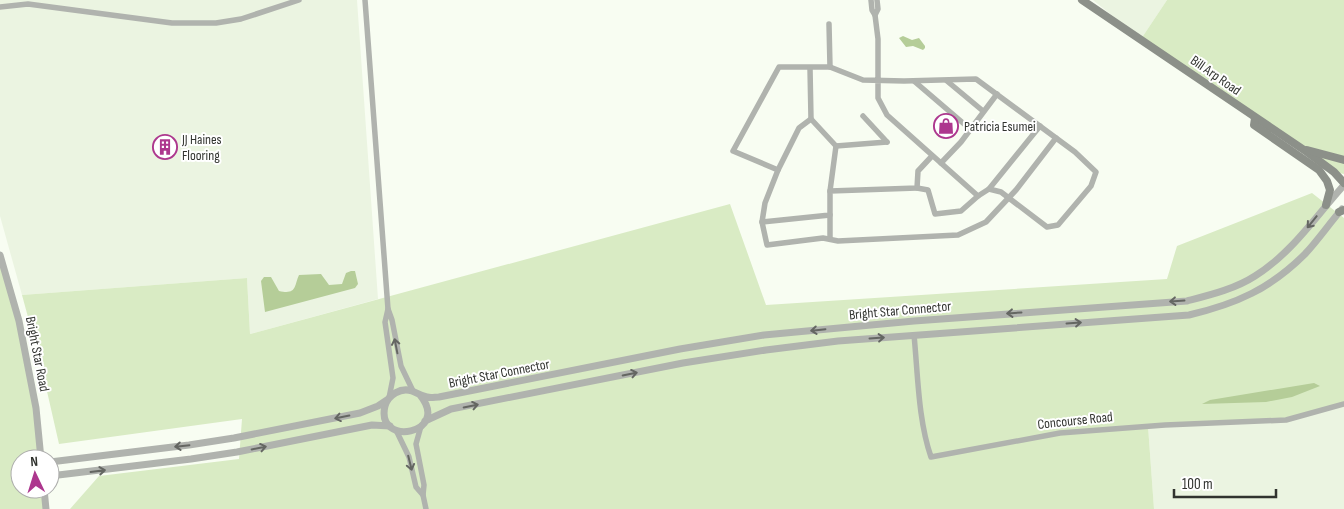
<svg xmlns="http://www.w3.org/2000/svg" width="1344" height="509" font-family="'Sofia Sans Condensed',sans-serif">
<rect width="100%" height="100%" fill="#f8fdf2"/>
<g fill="#ebf4e1">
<polygon points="0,0 357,0 378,299 250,334 247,278 22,295 0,216"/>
<polygon points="1093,0 1167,0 1141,39"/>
<polygon points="1344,404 1344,509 1154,509 1148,426"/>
</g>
<g fill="#d9ebc4">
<polygon points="1167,0 1344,0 1344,174 1334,172 1141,39"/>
<polygon points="1312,193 1344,218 1344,404 1286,420 1148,426 1154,509 70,509 99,476 239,459 242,419 59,444 41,365 22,295 247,278 250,334 730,204 766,305 1167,279 1177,246"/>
<polygon points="0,256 27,363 40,459 20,459 20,489 44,489 46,509 0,509"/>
</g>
<g fill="#b5cd98">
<polygon points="903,36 912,40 919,38 925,46 925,48 923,50 913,46 906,47 899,38"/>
<path d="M351,271h4l3,13 -3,4 -90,24 -4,-31 3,-4h7l8,14c18,4 15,-5 20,-16l22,-1 8,11 13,-1 4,-11z"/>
<polygon points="1314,383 1320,386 1292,397 1266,402 1202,404 1210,400"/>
</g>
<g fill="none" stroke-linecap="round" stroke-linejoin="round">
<g stroke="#b0b3ae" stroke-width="5.5">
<polyline points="365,0 388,309"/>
<polyline points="871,0 872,10 875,15 878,39 878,98 887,115 978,196 989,189 1001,192 1047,227 1058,225 1091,186 1096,172 1075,152 976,79 904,81 863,80 830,67 779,67 733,151 778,170 765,203 762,222 830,215 830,191 917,188 918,171 932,156"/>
<polyline points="0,7 28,4 172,23 216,23 241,19 299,0"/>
<polyline points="875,15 878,9 877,0"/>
<polyline points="829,24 830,67"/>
<polyline points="810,68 811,119 836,146 887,142"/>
<polyline points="914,81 970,129"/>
<polyline points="947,81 983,111"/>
<polyline points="863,116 887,142"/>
<polyline points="941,163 961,142 997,94"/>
<polyline points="778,170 799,128 811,119"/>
<polyline points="917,188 928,190 935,214 961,211 978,196"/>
<polyline points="989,189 1040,126"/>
<polyline points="830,191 836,146"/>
<polyline points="830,215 830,239"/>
<polyline points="762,222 767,245 823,238 838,241 958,235 986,222 1016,190 1056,138"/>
<path d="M914,335c4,40 4,84 17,122l129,-24 105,-8 121,-5 58,-16"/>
<polyline points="389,398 393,378 385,322 388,309 392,320 401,366 413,391"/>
<polyline points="421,426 416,444 424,485 423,495 426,509"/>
<polyline points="396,430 409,457 416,487 423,495"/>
</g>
<g stroke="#b0b3ae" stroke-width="7">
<polyline points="0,255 19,321 36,408 41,459"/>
<path d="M420,395c32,39 -45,53 -35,11 3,-11 16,-19 27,-15 5,2 9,5 15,6 4,1 8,0 12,0l241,-48 84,-14 150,-14 273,-20c23,-6 48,-12 68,-25 37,-23 61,-60 89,-91"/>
<path d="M425,421l26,-12 232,-46 83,-13 72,-9 351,-26c47,-11 81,-26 116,-61 13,-14 24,-30 37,-45"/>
<polyline points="50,462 189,445 234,438 360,413 378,406 387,400"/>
<polyline points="50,476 191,459 237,452 372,425 390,426"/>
<polyline points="44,489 46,509"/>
</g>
<g stroke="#8c9089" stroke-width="8">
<polyline points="1082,0 1307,152 1334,172 1344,183"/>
<polyline points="1255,118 1254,125 1319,170 1327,181 1330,190 1326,205"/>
<polyline points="1307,150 1344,160"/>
<polyline points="1339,212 1344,210"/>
</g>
</g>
<defs><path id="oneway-shaft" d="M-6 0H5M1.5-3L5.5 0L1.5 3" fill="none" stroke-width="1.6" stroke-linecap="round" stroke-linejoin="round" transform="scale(1.25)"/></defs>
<g stroke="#646662">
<use href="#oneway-shaft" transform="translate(1312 222) rotate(129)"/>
<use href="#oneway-shaft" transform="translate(1177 301) rotate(176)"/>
<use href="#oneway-shaft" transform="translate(1014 313) rotate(176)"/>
<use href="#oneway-shaft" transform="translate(1074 323) rotate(-4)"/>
<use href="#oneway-shaft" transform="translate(818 330) rotate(174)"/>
<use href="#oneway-shaft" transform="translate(877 338) rotate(-4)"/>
<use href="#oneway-shaft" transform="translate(396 346) rotate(-101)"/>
<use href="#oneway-shaft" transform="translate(630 374) rotate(-11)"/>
<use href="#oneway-shaft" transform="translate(471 406) rotate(-11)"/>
<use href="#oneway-shaft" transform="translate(342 417) rotate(169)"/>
<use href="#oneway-shaft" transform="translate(182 446) rotate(174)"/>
<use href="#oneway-shaft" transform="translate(259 448) rotate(-11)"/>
<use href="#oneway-shaft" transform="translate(410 463) rotate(76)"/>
<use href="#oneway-shaft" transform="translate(98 471) rotate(-7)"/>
</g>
<defs>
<symbol id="shop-ring" viewBox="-11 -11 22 22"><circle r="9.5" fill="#fff" stroke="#ad378e" stroke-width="1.5"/><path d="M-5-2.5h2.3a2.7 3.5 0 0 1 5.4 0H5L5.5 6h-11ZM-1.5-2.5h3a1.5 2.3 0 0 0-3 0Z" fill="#ad378e"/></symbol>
<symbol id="building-ring" viewBox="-11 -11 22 22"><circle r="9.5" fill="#fff" stroke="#ad378e" stroke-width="1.5"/><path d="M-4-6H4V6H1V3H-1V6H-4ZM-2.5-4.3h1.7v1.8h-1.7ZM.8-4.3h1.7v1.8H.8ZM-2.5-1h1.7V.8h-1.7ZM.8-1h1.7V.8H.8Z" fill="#ad378e"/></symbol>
</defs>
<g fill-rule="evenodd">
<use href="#shop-ring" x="932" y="112" width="28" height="28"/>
<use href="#building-ring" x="151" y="133" width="28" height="28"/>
</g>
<g text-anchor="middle" stroke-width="4" stroke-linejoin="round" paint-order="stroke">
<g font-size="14" fill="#31332f" stroke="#fff">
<text transform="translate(1216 75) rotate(35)" y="5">Bill Arp Road</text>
<text transform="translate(900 310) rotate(-5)" y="5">Bright Star Connector</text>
<text transform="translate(38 354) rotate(79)" y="5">Bright Star Road</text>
<text transform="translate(499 373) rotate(-11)" y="5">Bright Star Connector</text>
<text transform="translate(1075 420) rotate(-6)" y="5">Concourse Road</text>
</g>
<g font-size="14" fill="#31332f" stroke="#fff" text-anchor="start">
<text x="964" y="131">Patricia Esumei</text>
<text x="182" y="144">JJ Haines<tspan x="182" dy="16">Flooring</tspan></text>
</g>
</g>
<g transform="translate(35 474) rotate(356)"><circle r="24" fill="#ffffff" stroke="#adadac"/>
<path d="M0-4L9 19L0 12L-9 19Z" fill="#ad378e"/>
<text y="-8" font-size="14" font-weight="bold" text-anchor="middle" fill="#31332f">N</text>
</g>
<path d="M1174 489v8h102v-8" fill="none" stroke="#31332f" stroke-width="2.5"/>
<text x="1182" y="489" font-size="15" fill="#31332f" stroke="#ffffff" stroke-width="4" paint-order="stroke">100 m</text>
</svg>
